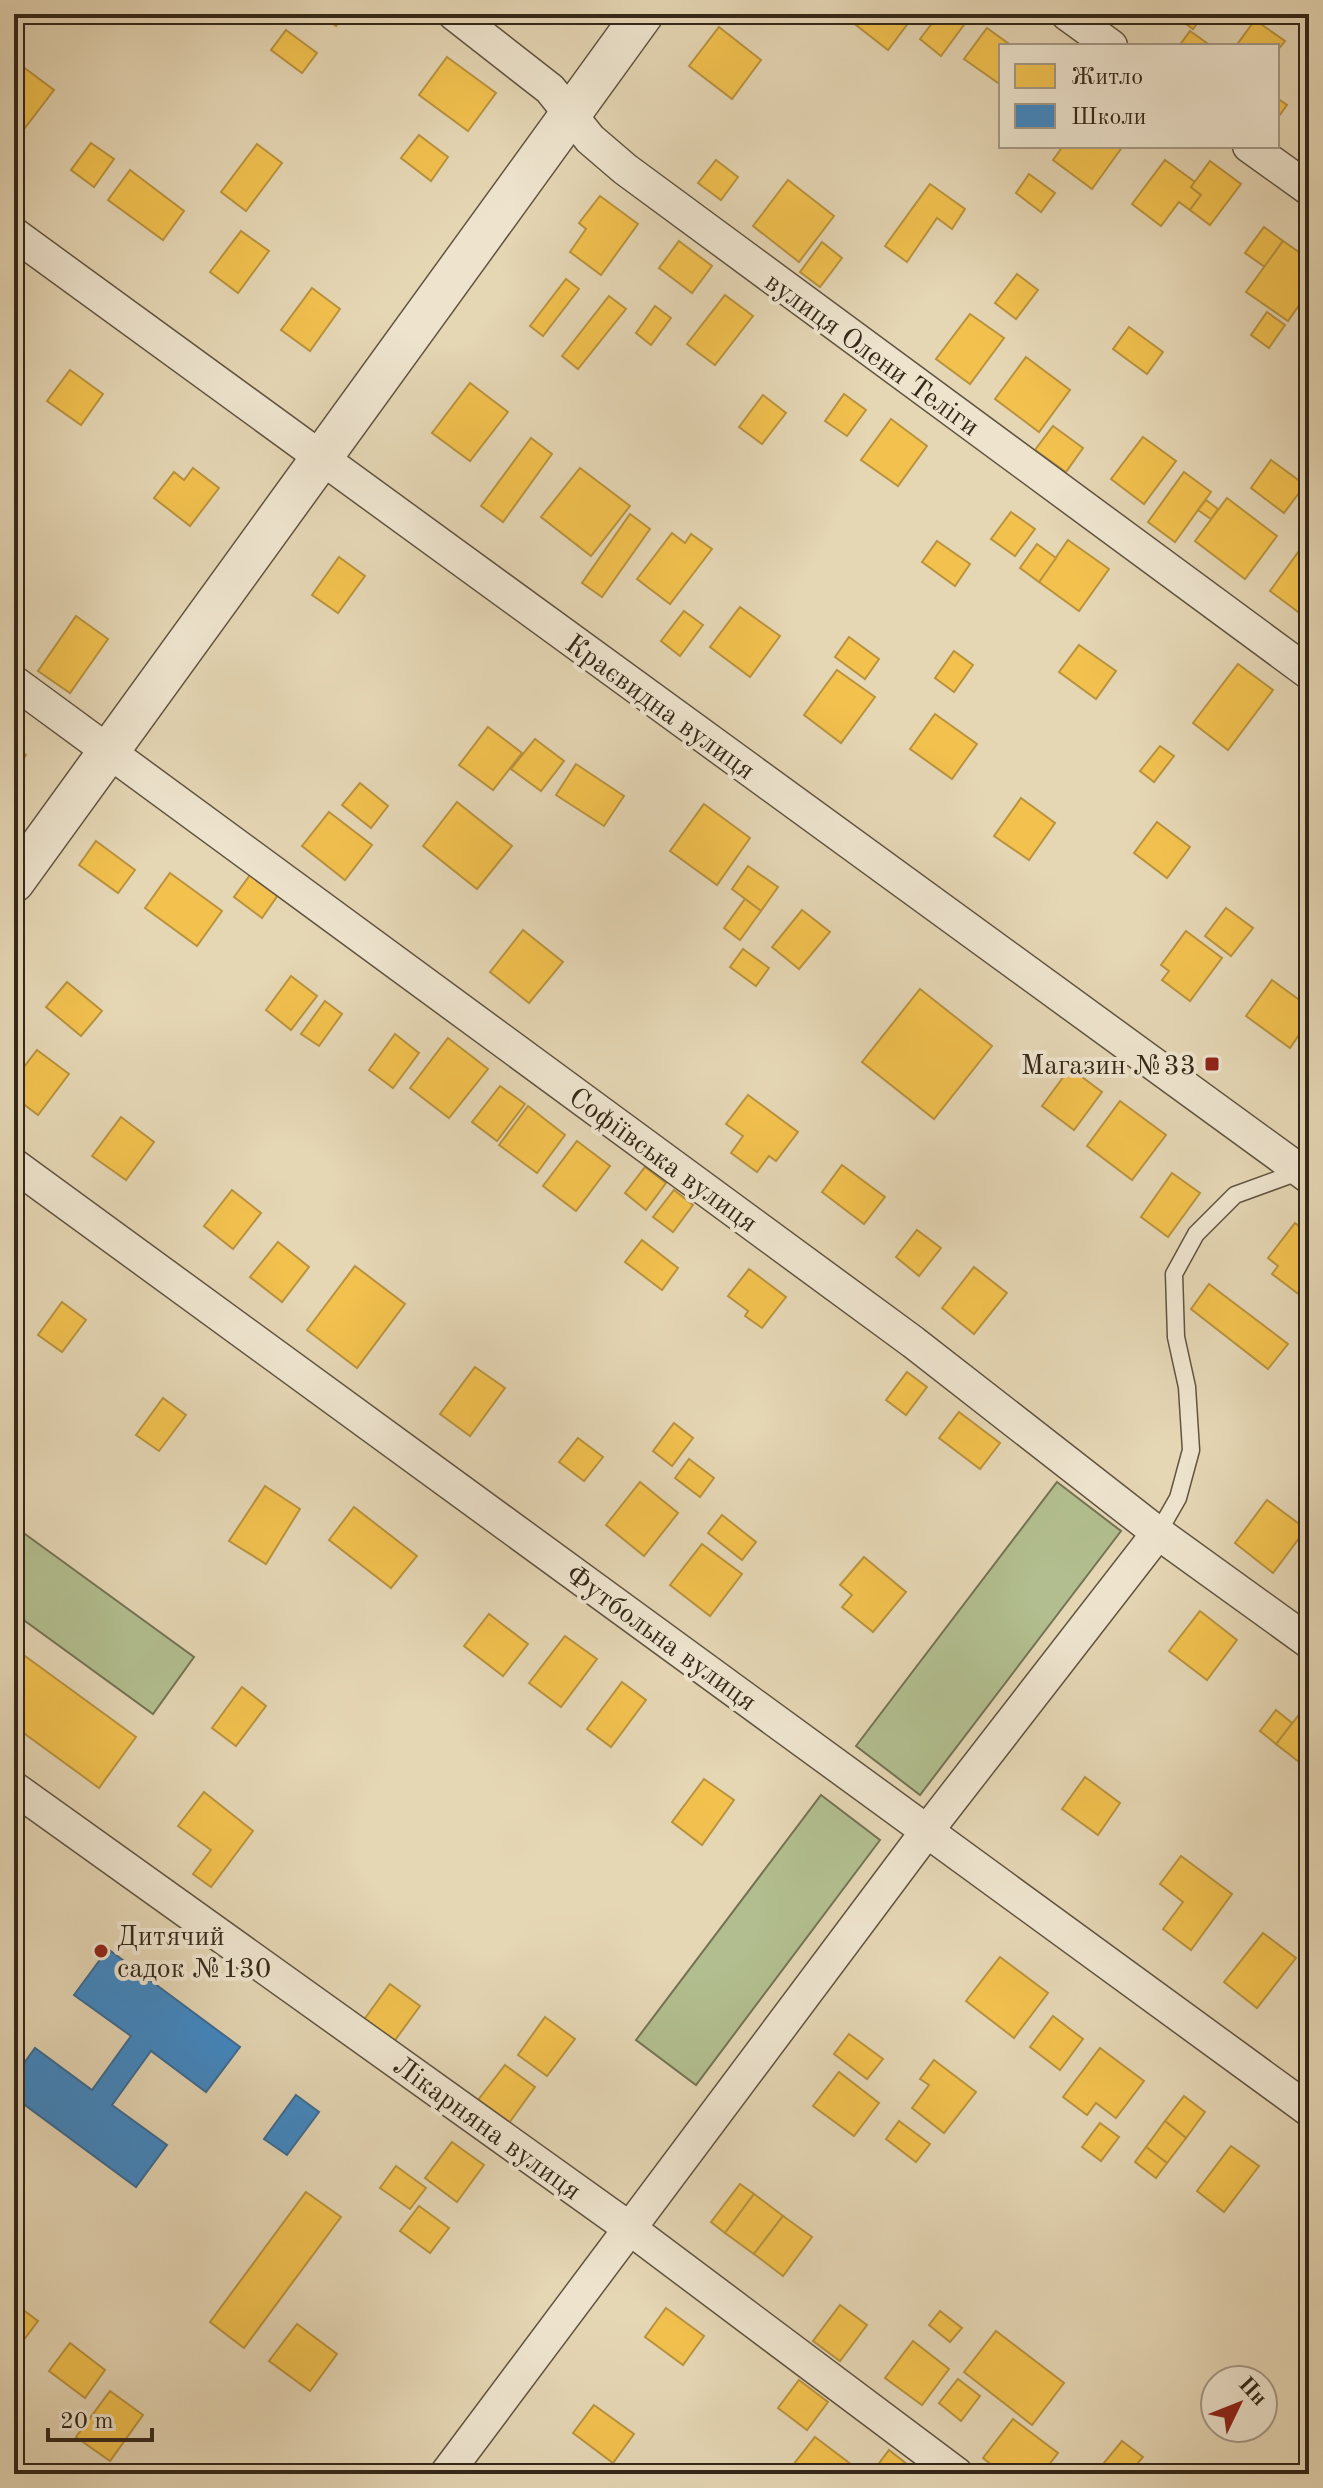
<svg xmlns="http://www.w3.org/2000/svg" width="1323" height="2488" font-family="'Old Standard TT',serif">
<rect width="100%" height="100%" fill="#e5d6b4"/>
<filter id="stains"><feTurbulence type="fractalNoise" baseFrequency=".0025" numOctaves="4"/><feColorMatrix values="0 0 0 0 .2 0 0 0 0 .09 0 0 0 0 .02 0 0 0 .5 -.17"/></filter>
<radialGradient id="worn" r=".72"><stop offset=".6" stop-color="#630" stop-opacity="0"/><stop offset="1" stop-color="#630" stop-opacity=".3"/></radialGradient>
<g fill="#b2be8f" stroke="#747354" stroke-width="2">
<polygon points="1057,1482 1121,1531 920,1795 856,1746"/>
<polygon points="14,1526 194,1657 153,1714 14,1613"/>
<polygon points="821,1795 880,1840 696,2085 636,2040"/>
</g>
<g fill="#f2c14e" stroke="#b9933e" stroke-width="2">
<polygon points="320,14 345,14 336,26"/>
<polygon points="864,14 915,14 888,50 856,25"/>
<polygon points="939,14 963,14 969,18 941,56 920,39"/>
<polygon points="1172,14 1204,14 1193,29"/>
<polygon points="1255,20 1285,41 1277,51 1277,46 1236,46"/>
<polygon points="719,27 761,60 732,99 689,66"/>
<polygon points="987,28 1012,46 1001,46 1001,85 964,59"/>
<polygon points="286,30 317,53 302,73 271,50"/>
<polygon points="1190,31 1211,46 1179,46"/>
<polygon points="447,57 496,93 468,131 419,95"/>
<polygon points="14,60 54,90 21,133 14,128"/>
<polygon points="1277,98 1287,105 1277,119"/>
<polygon points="419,135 448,157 431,181 401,158"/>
<polygon points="91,143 114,159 94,187 71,170"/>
<polygon points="257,144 282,163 246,211 221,192"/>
<polygon points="1063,146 1123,146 1092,189 1053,160"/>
<polygon points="716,160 738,177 721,200 698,183"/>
<polygon points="1165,160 1195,182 1191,187 1201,195 1190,210 1179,202 1161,226 1132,204"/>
<polygon points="1210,161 1241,184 1210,225 1190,210 1201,195 1191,187"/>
<polygon points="130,170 184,211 163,240 108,200"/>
<polygon points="1029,174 1055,193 1041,212 1016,193"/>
<polygon points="788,180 834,216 799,262 753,226"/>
<polygon points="930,184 965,209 952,229 937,218 907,262 885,246"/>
<polygon points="600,196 638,224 601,275 570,252 586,229 579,223"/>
<polygon points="1264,227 1283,241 1265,267 1245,253"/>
<polygon points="241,231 269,251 238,293 210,272"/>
<polygon points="679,241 712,266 692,293 659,268"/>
<polygon points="1283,241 1309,259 1309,291 1288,321 1246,292"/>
<polygon points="822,242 842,258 820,287 800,272"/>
<polygon points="1017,274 1038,290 1016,319 995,303"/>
<polygon points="566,279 579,289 543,336 530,326"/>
<polygon points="312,288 340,309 310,351 281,330"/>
<polygon points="725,295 753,316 715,365 687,344"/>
<polygon points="609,296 626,309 578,369 562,356"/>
<polygon points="655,306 671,318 651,345 636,333"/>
<polygon points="1267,312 1285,325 1269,348 1251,335"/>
<polygon points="970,314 1004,338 970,384 936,359"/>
<polygon points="1129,327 1163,352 1147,374 1113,349"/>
<polygon points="14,351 24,358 14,373"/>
<polygon points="1026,357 1070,390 1039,432 995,399"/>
<polygon points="70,370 103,394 81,425 47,401"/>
<polygon points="470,383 508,412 470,461 432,433"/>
<polygon points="844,394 866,410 847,436 825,421"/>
<polygon points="763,395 786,413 762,444 739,427"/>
<polygon points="891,419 927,446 898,486 861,460"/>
<polygon points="1053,426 1083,448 1066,472 1035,450"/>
<polygon points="1143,437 1176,461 1144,504 1111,479"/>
<polygon points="531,438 552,454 503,522 481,506"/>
<polygon points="1271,460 1305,485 1284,513 1251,488"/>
<polygon points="193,468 219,488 190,526 154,498 174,472 184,480"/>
<polygon points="580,468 630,506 591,556 541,517"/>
<polygon points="1184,472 1211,492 1175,542 1148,522"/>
<polygon points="1227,498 1277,536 1245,579 1195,541"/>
<polygon points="1206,500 1218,509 1211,519 1198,510"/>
<polygon points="1011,512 1035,529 1015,556 991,539"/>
<polygon points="630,514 650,529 602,597 582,583"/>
<polygon points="672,533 685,543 691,534 712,549 670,604 637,579"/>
<polygon points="1309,537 1309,620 1270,591"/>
<polygon points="1068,540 1109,569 1079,611 1039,582"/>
<polygon points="937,541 970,564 955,586 922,562"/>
<polygon points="1037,544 1056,558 1039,582 1020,568"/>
<polygon points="339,557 365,576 338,613 312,595"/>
<polygon points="740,607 780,636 750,677 710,647"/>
<polygon points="684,611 703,625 680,656 661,641"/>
<polygon points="76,616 108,639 70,693 38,671"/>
<polygon points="849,637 879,659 865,679 835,657"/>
<polygon points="1079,645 1116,671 1096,699 1059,672"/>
<polygon points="954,651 973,665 954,692 935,678"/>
<polygon points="1238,664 1273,690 1228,750 1193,723"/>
<polygon points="837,670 875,697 841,743 804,715"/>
<polygon points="935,714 977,744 952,779 910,749"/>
<polygon points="488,727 522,753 493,790 459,765"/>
<polygon points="535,739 564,761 541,791 511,769"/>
<polygon points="14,746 26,755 14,772"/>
<polygon points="1160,746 1174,756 1154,782 1140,771"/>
<polygon points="576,764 624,796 604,826 556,795"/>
<polygon points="360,783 388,806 371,828 342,805"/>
<polygon points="1021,798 1055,823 1029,860 994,836"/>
<polygon points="457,802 512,846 477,889 423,846"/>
<polygon points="704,804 750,838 717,885 670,851"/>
<polygon points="329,812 372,845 345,880 302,846"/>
<polygon points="1157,822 1190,847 1167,878 1134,853"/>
<polygon points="96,841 135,870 118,893 79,865"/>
<polygon points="748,866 778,887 761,911 732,889"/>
<polygon points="170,873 222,911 197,946 145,908"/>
<polygon points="250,875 278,895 262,918 234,897"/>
<polygon points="745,899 761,911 740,940 724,928"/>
<polygon points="1226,908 1253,928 1231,956 1205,936"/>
<polygon points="802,910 830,932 799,969 772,947"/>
<polygon points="523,930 563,962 529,1003 490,972"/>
<polygon points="1186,931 1222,958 1190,1001 1162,980 1169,971 1161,965"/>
<polygon points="743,949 769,968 756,986 730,967"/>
<polygon points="291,976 317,996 291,1030 266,1010"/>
<polygon points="1272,980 1309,1007 1309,1020 1290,1048 1246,1016"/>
<polygon points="67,982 102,1011 81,1036 46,1007"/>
<polygon points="920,989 992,1046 934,1119 862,1062"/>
<polygon points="325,1001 342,1014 319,1046 301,1034"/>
<polygon points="395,1034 419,1053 393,1088 369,1070"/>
<polygon points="448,1038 488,1069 449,1118 410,1088"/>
<polygon points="37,1050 69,1074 38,1115 14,1097 14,1080"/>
<polygon points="1070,1068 1102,1092 1074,1130 1042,1106"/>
<polygon points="500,1086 525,1104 497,1141 472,1122"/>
<polygon points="748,1095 798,1132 776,1161 769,1156 757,1172 731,1153 743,1136 726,1124"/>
<polygon points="1120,1101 1166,1135 1132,1180 1087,1146"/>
<polygon points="528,1106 565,1135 537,1173 499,1145"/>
<polygon points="121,1117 154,1142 126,1180 92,1156"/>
<polygon points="577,1141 610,1166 576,1211 543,1186"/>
<polygon points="842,1165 885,1197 864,1224 822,1192"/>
<polygon points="645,1167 666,1183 646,1210 625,1193"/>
<polygon points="1172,1173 1200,1193 1168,1237 1141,1217"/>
<polygon points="232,1190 261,1213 233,1249 204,1226"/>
<polygon points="674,1190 693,1205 673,1232 653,1217"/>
<polygon points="1295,1223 1309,1234 1309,1302 1272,1274 1278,1266 1268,1258"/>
<polygon points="917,1230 941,1248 919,1276 896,1257"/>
<polygon points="642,1240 678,1268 662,1290 625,1262"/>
<polygon points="278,1242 309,1267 282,1302 250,1277"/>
<polygon points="355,1266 405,1304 357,1368 307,1330"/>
<polygon points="974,1267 1007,1293 974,1334 942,1308"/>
<polygon points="749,1269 786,1297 762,1328 745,1316 748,1311 728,1296"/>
<polygon points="1209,1284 1288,1344 1268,1369 1191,1309"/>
<polygon points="62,1302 86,1320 62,1352 38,1335"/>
<polygon points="475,1367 505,1388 470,1436 440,1414"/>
<polygon points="907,1372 927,1387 906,1415 886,1400"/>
<polygon points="163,1398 186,1415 159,1451 136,1435"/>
<polygon points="959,1412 1000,1443 980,1469 939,1438"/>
<polygon points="674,1423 693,1438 672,1466 653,1451"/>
<polygon points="578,1438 603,1457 584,1481 559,1462"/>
<polygon points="689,1459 714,1478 700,1497 675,1478"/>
<polygon points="640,1482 678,1513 644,1556 606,1525"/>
<polygon points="265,1486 300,1509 266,1564 229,1541"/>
<polygon points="1267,1500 1306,1529 1273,1573 1235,1543"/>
<polygon points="354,1507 417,1556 391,1588 329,1540"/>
<polygon points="722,1515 756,1542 742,1560 708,1533"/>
<polygon points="702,1544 742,1574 710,1616 670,1585"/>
<polygon points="864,1557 906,1592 873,1632 842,1607 852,1595 840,1585"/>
<polygon points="1200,1611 1237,1640 1207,1680 1169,1651"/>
<polygon points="489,1614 528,1644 503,1676 464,1646"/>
<polygon points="565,1636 597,1659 561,1707 529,1683"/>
<polygon points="14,1648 136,1737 99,1788 14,1726"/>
<polygon points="622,1682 646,1700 611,1747 587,1729"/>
<polygon points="242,1687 266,1706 236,1746 212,1728"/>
<polygon points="1309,1702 1309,1768 1308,1769 1276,1744"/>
<polygon points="1276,1710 1292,1723 1276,1744 1260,1731"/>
<polygon points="1085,1777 1120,1803 1098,1835 1062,1809"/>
<polygon points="704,1779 734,1800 702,1845 672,1822"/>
<polygon points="204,1792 253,1831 211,1887 193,1874 211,1850 178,1826"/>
<polygon points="1181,1856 1232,1894 1191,1950 1163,1929 1183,1902 1160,1884"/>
<polygon points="1263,1933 1296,1958 1257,2008 1224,1982"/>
<polygon points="1000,1957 1048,1993 1014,2038 966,2001"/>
<polygon points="390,1984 420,2006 393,2043 363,2021"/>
<polygon points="1053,2016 1083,2039 1060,2070 1030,2047"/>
<polygon points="545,2017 575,2039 547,2076 518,2055"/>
<polygon points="849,2034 883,2059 867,2079 834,2054"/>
<polygon points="1100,2048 1144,2081 1116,2118 1096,2103 1087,2115 1063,2097"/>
<polygon points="934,2060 976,2092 944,2133 912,2108 929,2085 920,2079"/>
<polygon points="505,2065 535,2087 509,2123 478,2100"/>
<polygon points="839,2072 879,2103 854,2136 813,2106"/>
<polygon points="1184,2096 1205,2112 1186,2138 1165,2121"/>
<polygon points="899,2121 930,2144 916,2162 886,2139"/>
<polygon points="1165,2121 1186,2138 1167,2163 1146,2147"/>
<polygon points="1100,2123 1119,2137 1101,2161 1082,2147"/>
<polygon points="452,2142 484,2165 457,2202 425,2178"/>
<polygon points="1231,2146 1259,2166 1224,2212 1197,2191"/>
<polygon points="1146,2147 1167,2163 1156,2178 1135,2162"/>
<polygon points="396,2166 426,2188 410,2209 380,2188"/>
<polygon points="740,2184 754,2194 725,2233 711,2222"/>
<polygon points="306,2192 341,2217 244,2348 210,2322"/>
<polygon points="754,2194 783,2216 754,2254 725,2233"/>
<polygon points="419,2206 449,2228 430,2253 400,2231"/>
<polygon points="783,2216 812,2237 783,2276 754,2254"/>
<polygon points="1309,2243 1309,2263 1299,2256"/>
<polygon points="14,2303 38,2321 14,2353"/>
<polygon points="840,2305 867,2325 840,2361 813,2341"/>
<polygon points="666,2308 704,2336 683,2365 645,2337"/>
<polygon points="940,2311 962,2328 950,2342 929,2325"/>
<polygon points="297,2324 337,2354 310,2391 269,2361"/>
<polygon points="996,2331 1064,2383 1032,2425 964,2372"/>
<polygon points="913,2341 949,2369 922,2405 885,2378"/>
<polygon points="70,2343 105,2370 85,2398 49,2371"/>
<polygon points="958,2379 980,2396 961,2421 939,2403"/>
<polygon points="799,2380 828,2402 807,2430 778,2408"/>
<polygon points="110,2391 143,2415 110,2461 76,2437"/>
<polygon points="594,2405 634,2434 613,2463 573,2433"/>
<polygon points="1013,2419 1058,2453 1042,2474 1003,2474 983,2458"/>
<polygon points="815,2437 864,2474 786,2474"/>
<polygon points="1122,2441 1143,2457 1129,2474 1115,2474 1103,2464"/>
<polygon points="889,2450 908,2465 901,2474 871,2474"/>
</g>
<g fill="#3f88c5" stroke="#3c6b91" stroke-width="2">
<polygon points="108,1949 240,2047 206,2092 151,2051 112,2105 167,2145 136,2187 14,2097 14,2077 35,2048 92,2090 131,2036 74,1995"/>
<polygon points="296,2095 319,2112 287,2155 264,2139"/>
</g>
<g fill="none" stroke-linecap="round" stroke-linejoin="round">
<defs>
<polyline id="service" points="1158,1533 1178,1498 1191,1450 1187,1387 1176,1337 1174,1274 1196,1234 1235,1195 1301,1171"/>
<g id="minor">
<polyline points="454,14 550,89 590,139 625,169 1309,673"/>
<polyline points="1067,14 1111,46"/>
<polyline points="1249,146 1309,189"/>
<polyline points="14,234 1309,1177"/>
<polyline points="14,682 913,1342 1158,1533 1309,1642"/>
<polyline points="14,1165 1309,2110"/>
<polyline points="14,1788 629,2228 957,2474"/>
<polyline points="446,2474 927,1831 1158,1533"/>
</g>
<polyline id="tertiary" points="14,882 643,14"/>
</defs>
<use href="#service" stroke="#615440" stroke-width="19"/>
<use href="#minor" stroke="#615440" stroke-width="35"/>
<use href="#tertiary" stroke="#615440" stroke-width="43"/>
<use href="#service" stroke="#eee4ce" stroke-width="16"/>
<use href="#minor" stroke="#eee4ce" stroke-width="32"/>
<use href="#tertiary" stroke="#eee4ce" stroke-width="40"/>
</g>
<g fill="#8f2418" stroke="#eee4ce" stroke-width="3">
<rect x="1204" y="1056" width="16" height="16" rx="4"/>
<circle cx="101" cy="1951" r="8"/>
</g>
<g text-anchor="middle" stroke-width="8" stroke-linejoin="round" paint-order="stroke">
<g font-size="28" fill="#352819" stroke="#eee4ce">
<text transform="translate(873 353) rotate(36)" y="10">вулиця Олени Теліги</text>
<text transform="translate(661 706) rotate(36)" y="10">Краєвидна вулиця</text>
<text transform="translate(664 1159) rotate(36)" y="10">Софіївська вулиця</text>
<text transform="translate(662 1637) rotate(36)" y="10">Футбольна вулиця</text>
<text transform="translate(488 2127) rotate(36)" y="10">Лікарняна вулиця</text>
</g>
<g font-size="28" fill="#352819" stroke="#eee4ce" text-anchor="end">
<text x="1196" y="1074">Магазин №33</text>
<text x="117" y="1945" text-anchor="start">Дитячий<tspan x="117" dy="32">садок №130</tspan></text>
</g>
</g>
<rect width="1323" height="2488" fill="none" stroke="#e5d6b4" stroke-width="48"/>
<rect x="16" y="16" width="1291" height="2456" fill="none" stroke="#352819" stroke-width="4"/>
<rect x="24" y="24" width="1275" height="2440" fill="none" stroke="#352819" stroke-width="2"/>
<rect x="999" y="44" width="280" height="104" fill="#eee4ce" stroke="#a49986" stroke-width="2"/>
<rect x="1015" y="64" width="40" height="24" fill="#f2c14e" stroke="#a49986" stroke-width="2"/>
<text x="1071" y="84" font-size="24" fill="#352819">Житло</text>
<rect x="1015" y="104" width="40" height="24" fill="#3f88c5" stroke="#a49986" stroke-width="2"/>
<text x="1071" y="124" font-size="24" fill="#352819">Школи</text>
<g transform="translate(1239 2404) rotate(47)"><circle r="38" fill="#eee4ce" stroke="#a49986" stroke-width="2"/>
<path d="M0-6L14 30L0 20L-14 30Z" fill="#8f2418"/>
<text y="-12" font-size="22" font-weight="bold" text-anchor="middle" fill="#352819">Пн</text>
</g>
<path d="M48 2428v12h104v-12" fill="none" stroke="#352819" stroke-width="4"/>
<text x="60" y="2428" font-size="24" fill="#352819" stroke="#eee4ce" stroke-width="6" paint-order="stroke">20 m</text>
<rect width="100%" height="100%" filter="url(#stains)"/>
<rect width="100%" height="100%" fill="url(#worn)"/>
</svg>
